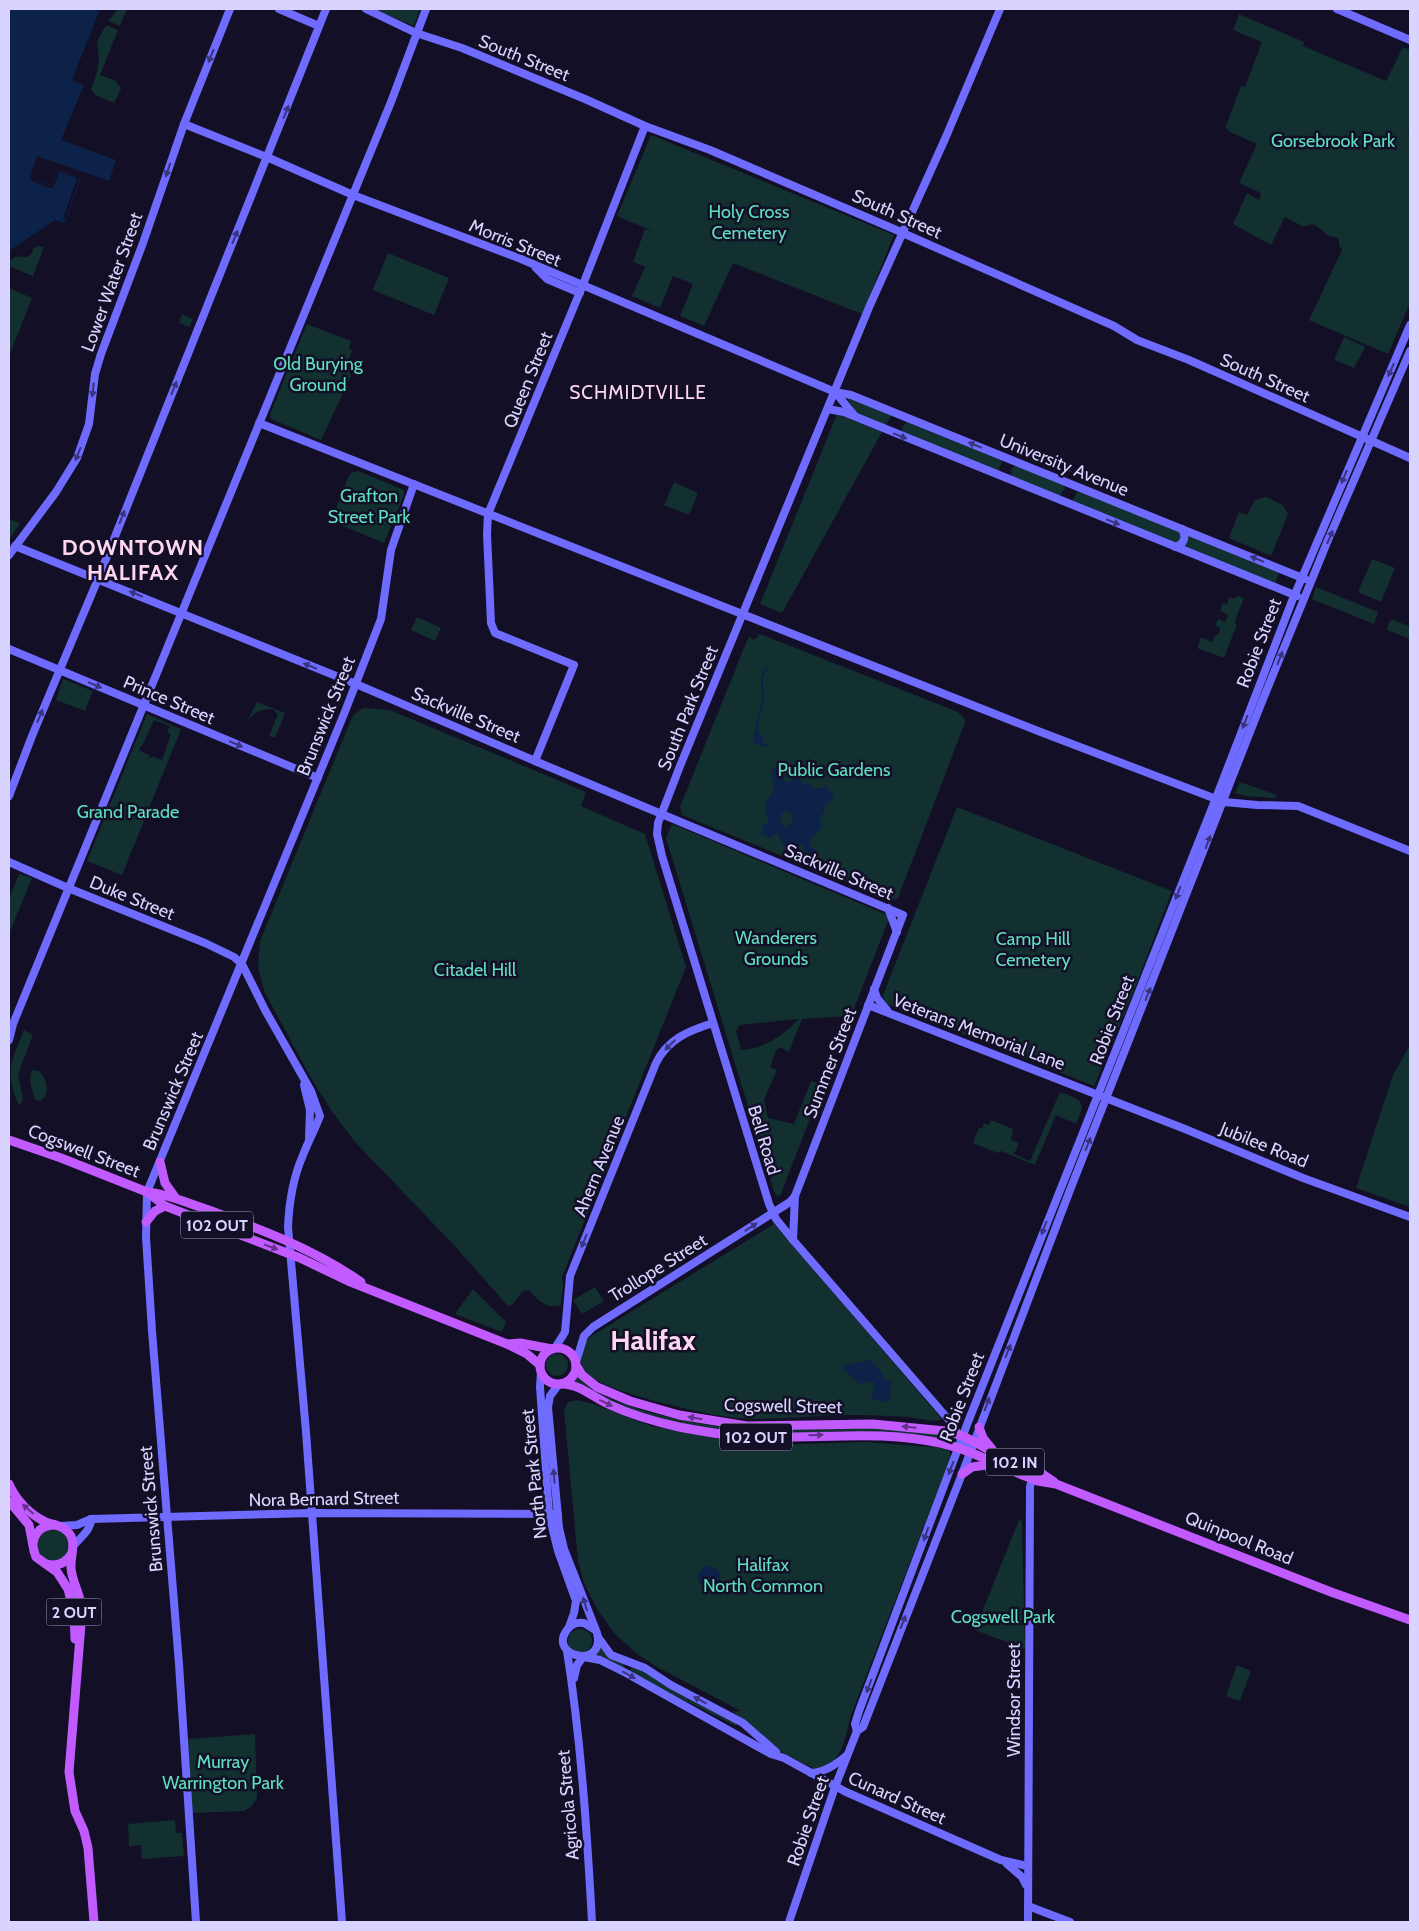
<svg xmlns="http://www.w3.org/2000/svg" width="1419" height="1931" font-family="Cabin,sans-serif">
<rect width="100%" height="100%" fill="#130f26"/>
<g fill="#12302f" fill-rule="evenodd">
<polygon points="118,9 127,9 120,26 108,21"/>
<polygon points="373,9 420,9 414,26"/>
<path d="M1239,14l65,28 -1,4 83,35 17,-34 7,3v79l-2,4 2,1v169l-22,51 -79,-34 33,-70 -3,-5v-6c-3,-2 -6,-2 -9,-3 -10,-4 -13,-17 -26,-9l-19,-10 -14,28 -38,-21 14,-31 12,7 2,-7 -22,-10 18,-39 -29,-13v-2l-3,-1 16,-42 4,1 17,-45 -29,-12z"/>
<polygon points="106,25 118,30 100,75 116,81 121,89 114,103 95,95 91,89 97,72 99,59 97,42"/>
<polygon points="651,135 894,235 862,314 733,263 704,326 680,316 693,284 673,276 660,308 632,296 645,267 633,262 645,229 657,233 617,216"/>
<path d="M37,246l7,1 -11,29 -24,-10v-4c9,-8 7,-5 18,-5l5,-4 1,-4z"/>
<polygon points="388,253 449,278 434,315 373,290"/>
<polygon points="9,288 32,298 9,356"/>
<polygon points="182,314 193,319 189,327 179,323"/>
<polygon points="307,324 351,341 349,347 352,351 347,365 351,376 321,440 271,419 270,414"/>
<polygon points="1344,337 1365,347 1354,368 1334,360"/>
<polygon points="846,397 850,399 892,415 885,426 857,413"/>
<polygon points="837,414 882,432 782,613 760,604"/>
<path d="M907,422l94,38 1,1 -3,9 -3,1 -92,-36c-3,-6 -2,-9 3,-13z"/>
<polygon points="1014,466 1018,466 1063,484 1065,488 1060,496 1013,478 1011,474 1011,470"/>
<polygon points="358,471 404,490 404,495 384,543 331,521 348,478 351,473"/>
<polygon points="674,482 698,493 689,515 664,505"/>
<polygon points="1078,491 1181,532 1183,536 1177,544 1074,502 1073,500"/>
<polygon points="1266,497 1283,505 1288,514 1271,556 1229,538 1239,512 1247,515 1255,500"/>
<polygon points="9,519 20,523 9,540"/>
<polygon points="1188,535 1279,573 1275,585 1183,547"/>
<polygon points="1372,559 1395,568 1381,602 1358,592"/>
<polygon points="1316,587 1378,612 1374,624 1312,599"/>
<polygon points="1239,596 1244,598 1234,623 1237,624 1224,658 1197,648 1201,637 1212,642 1215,636 1219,634 1220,631 1219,627 1215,626 1218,619 1225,622 1228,615 1220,611 1223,603 1227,604 1229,597 1233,599"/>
<polygon points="417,617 441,628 435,641 411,630"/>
<polygon points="1392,619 1410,627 1410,639 1387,630 1388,624"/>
<polygon points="760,634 958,712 966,720 898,898 892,901 682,815 680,807 748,638 751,637 752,640 758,637 758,635"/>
<polygon points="63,679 93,691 85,711 56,700"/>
<path d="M257,702l28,11 -10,25 -6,-2 9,-22 -3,-2 1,-2c-14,-3 -25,3 -31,15z"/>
<path d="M363,708l27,2 196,82 -5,14 64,28 41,133 -124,310 1,8 -2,20c-13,5 -24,-5 -32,-15l-7,2 -10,13 -4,1 -57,-64 -96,-100 -24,-32 -20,-32 -46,-85 -7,-25 2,-27 93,-226z"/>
<path d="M147,714l34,15 -59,146 -35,-14zM154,720l16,6 -3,6 4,2 -9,26 -10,-4 -1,2 -2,-1v-2l-10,-5 2,-4h1z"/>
<polygon points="1240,781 1240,782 1277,795 1275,798 1245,796 1235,793"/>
<polygon points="957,807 1172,891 1133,993 1094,1086 887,1004 884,1000 883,995"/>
<path d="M672,824l218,92 -40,103 -2,-3 -46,3 -13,33 -9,-5 -4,4 -6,16 7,3 -13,30 4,18 26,6 17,-43 12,4 -43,111 -4,-1 -2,-4 -108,-353zM799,1019c-14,15 -35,30 -58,31l-5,-19 4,-6z"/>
<polygon points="19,874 32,878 9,934 9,898"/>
<path d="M24,1030l9,5 -15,39 5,25 -2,5h-3c-13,-34 -7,-41 6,-74z"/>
<polygon points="1410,1045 1410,1207 1356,1188 1393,1075"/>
<path d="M32,1070l7,1c8,8 12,23 1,30l-5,-1c-3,-10 -7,-20 -3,-30z"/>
<path d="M1064,1093c21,9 21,10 12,31l-20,-9 -21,50 -34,-14 -3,2 -25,-10 6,-15h3l2,-5 5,2 2,-5 22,9 -2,11 8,3 -5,11 16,7 29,-67z"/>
<path d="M774,1224l167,194v2c-10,2 -23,-2 -33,-3 -17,-1 -33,-2 -50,-2 -40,-1 -81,6 -121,3 -27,-2 -137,-27 -152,-46 -8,-11 -3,-26 5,-35z"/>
<polygon points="595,1287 604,1301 582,1314 573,1300"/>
<polygon points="473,1289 506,1322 502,1332 455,1314"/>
<circle cx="557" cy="1365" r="11"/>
<path d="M578,1375c5,6 10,12 17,16 45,25 126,39 178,39l1,3 -1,1 -16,1 -74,-11 -65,-17 -45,-25z"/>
<path d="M577,1400l16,4 58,22 88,17 33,2 93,-3 78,6 7,4v7l-99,256c-6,22 -8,53 -38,53l-38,-19 -31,-29 -11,-8 8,-1 -84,-44 -20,-13 -23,-21 -17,-24 -13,-26 -6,-22 -14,-151 4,-8z"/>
<polygon points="867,1427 940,1434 944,1437 943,1439 841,1431 780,1434 778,1432 780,1429"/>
<polygon points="1019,1520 1022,1521 1025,1649 975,1630"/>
<circle cx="53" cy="1545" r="16"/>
<circle cx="580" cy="1641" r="12"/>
<polygon points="600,1646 607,1655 625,1664 624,1668 593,1655"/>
<polygon points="1237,1665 1251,1671 1240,1701 1226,1696"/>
<polygon points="632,1667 638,1667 736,1723 736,1726 630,1673 630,1670"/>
<polygon points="255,1734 257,1797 252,1806 244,1811 192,1813 188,1739"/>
<polygon points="175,1820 176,1833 182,1833 184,1856 142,1859 141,1845 129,1846 128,1824"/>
</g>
<g fill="#0c2248" fill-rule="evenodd">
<polygon points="9,9 100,9 72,80 84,85 61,140 116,160 109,181 37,156 30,178 52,185 57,169 81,177 65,223 55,220 9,251"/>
<polygon points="757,721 759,723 758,733 763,736 763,743 767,744 768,746 765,747 753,742"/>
<path d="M776,766l2,4 6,2v3l2,1 -4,3 3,3 7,-1 2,-8 2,5 6,2 -1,2 3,3 5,-3 3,6h10l4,-3 8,12 -10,10v6l-5,4 1,4 2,-1 -1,5 3,1 -14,14 -1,6 8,5 -1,3h-6l-5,-3 -3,-7 -9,4 -9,-2 -7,-13 -8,6 -3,-4h-6l3,-5 -1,-5 5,-1 2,-3 -4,-8v-12c12,-8 8,-18 6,-30zM785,811l7,3 1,7 -6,6 -4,-1 -3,-5 1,-6z"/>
<polygon points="870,1360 881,1371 884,1379 892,1381 889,1402 872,1400 874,1381 859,1384 841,1366"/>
<circle cx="709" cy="1577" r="11"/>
</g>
<polygon fill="#130f26" points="57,170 80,177 65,220 63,219 77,178 59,172 53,189 31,181 32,179 52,186"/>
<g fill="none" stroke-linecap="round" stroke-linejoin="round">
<path stroke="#0c2248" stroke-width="2" d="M757,721c2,-6 5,-13 6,-19 2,-12 -6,-22 4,-34"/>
<g stroke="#6f6bff" stroke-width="8">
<polyline points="279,9 319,26"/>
<polyline points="366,9 416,33 462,48 585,99 645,126 710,150 901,232 901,235 905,234 1114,326 1137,340 1189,360 1410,458"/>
<polyline points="1337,9 1410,40"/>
<polyline points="184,124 269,158 353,195 521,259 835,392 851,395 1305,579"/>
<polyline points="536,268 547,279 580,293"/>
<polyline points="835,392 854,415"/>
<polyline points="828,409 844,412 1297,596"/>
<polyline points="259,423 1038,731 1224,802 1257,805 1298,806 1410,851"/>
<polyline points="15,546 356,684 535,761 903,915 795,1196 790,1202 593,1327 584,1336 576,1362"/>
<path d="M1175,547c9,-3 12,-9 7,-18"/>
<polyline points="9,555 56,492 77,458 89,424 95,374 101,354 143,243 184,124 230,9"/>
<polyline points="9,649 318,778"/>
<polyline points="535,761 574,665 495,633 491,623 487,534 488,514 582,287 645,126"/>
<polyline points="9,796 32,736 98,579 326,9"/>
<path d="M9,862l59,26 137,55 29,14 8,7 23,46 46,81 9,25c-5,13 -12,26 -17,39 -10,23 -14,47 -15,72l18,205 36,490"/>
<polyline points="888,908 897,932"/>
<polyline points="874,989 877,998 887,1010"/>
<polyline points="868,1005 1185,1129 1303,1178 1410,1217"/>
<polyline points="9,1040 13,1024 391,102 426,9"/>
<polyline points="304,1085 310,1110 309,1138"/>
<polyline points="793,1240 795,1196"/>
<path d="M555,1348l10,-16 5,-56 86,-213c12,-24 32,-32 57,-40"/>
<polyline points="541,1372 540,1387 549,1514 558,1551 576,1601 574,1613 569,1627"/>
<path d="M559,1384l-9,12 -2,11 11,121 5,21 33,84c9,37 -50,24 -30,-3 4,-6 10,-8 17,-7l11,7"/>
<polyline points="970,1453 949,1420 793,1240 776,1219 769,1204 662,856 657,834 658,823 680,766 870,305 945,139 1000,9"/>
<polyline points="60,1526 77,1525 91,1519 312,1513 558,1514"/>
<path d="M73,1546c8,-9 18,-16 18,-27"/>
<polyline points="598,1637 611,1655 645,1668 671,1685 743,1723 776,1752"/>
<path d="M567,1651c14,89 20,181 25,271"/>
<polyline points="584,1657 600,1660 626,1673 771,1754 784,1758 846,1792 1001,1860 1027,1866"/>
<polyline points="574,1678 577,1665 583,1657"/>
<polyline points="857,1731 855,1724 859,1711 968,1422 1216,798 1292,601 1410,325"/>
<path d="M811,1773c14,-1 24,-8 35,-17"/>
<polyline points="1007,1864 1022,1877 1026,1885"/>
<polyline points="1028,1906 1070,1922"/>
<polyline points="196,1922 179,1664 152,1331 146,1237 147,1192 344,714 381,619 391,550 414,484"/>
<polyline points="789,1922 835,1787 857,1731 863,1727 962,1474 1070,1190 1261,704 1328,540 1410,351"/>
<polyline points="1028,1922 1030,1487 1032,1479"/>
</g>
<g stroke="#c25bff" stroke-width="9">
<polyline points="9,1140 61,1158 147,1192 165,1206 300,1258 348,1281 507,1344 527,1354 540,1365"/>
<polyline points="160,1162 165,1183 175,1197"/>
<path d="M147,1192c21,2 40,11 59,17 54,20 108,40 155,73"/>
<polyline points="146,1222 155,1211 165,1206"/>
<polyline points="507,1344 520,1343 552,1349"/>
<circle cx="558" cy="1366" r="18"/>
<polyline points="576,1365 582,1375 597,1387 630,1401 679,1415 747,1426 873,1424 945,1431 963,1436 995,1453 1041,1473 1054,1482"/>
<path d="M562,1384c18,0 32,14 48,21 22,10 46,17 69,22 26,5 53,10 79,10 62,2 125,-8 186,7 28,6 55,22 81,32l13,5 18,3 275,108 79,28"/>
<polyline points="979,1427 983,1438 992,1449"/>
<polyline points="962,1474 972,1467 994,1464"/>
<path d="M9,1484c7,16 21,31 37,38 7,3 16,3 21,9 11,10 3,24 4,37 1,15 11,28 11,44l-13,160 6,39 9,20 4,17 6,74"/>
<polyline points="9,1501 29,1525 34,1551 36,1557 57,1572 68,1589 74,1612 75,1639"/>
<path d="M33,1543c2,-12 10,-18 22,-18"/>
<path d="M47,1564c11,3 19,-1 25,-11"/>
</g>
</g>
<defs><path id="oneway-solid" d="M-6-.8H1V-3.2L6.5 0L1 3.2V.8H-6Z" transform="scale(1.25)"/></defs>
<g fill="#38347d">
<use href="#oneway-solid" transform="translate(211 56) rotate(112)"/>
<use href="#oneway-solid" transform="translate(286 112) rotate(-68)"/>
<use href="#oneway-solid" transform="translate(168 170) rotate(109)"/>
<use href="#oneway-solid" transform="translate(235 237) rotate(-68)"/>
<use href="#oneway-solid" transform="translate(1391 370) rotate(114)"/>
<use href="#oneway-solid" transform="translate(174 388) rotate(-68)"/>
<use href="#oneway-solid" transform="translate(93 390) rotate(96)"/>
<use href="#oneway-solid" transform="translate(900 436) rotate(22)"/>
<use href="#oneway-solid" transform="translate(975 445) rotate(-158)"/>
<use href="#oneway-solid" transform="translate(78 454) rotate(112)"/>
<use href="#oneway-solid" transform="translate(1344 477) rotate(113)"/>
<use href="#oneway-solid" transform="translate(122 517) rotate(-69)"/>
<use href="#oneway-solid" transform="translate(1113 522) rotate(22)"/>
<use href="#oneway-solid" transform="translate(1330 537) rotate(-67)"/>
<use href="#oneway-solid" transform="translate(1257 559) rotate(-158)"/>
<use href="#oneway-solid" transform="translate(136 594) rotate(-158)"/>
<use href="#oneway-solid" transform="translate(1280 658) rotate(-68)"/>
<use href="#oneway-solid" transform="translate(310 666) rotate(-158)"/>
<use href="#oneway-solid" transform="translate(95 685) rotate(23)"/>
<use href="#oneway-solid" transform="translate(40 716) rotate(-67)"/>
<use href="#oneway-solid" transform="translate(1245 722) rotate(111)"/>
<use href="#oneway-solid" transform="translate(236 744) rotate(23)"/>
<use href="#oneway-solid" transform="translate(1208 842) rotate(-69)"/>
<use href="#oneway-solid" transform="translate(1178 893) rotate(111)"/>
<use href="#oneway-solid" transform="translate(1148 994) rotate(-68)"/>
<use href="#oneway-solid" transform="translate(670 1045) rotate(135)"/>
<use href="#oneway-solid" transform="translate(1088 1144) rotate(-68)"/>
<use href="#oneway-solid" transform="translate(751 1227) rotate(-33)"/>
<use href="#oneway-solid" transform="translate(1044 1228) rotate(111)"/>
<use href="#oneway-solid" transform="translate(584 1241) rotate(112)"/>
<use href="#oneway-solid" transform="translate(1008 1351) rotate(-68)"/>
<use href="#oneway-solid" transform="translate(987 1404) rotate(-70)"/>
<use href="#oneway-solid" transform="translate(951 1468) rotate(111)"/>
<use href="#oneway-solid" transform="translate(554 1476) rotate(-95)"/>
<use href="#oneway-solid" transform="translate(926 1534) rotate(110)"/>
<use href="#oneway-solid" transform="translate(585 1604) rotate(-107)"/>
<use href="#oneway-solid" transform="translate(903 1622) rotate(-69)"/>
<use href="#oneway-solid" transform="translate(629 1675) rotate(29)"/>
<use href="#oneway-solid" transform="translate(869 1686) rotate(111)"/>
<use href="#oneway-solid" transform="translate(700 1700) rotate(-152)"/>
</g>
<g fill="#623188">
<use href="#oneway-solid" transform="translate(271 1247) rotate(21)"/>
<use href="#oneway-solid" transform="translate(606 1403) rotate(25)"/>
<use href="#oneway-solid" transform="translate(695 1418) rotate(-170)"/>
<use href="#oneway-solid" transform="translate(909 1427) rotate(-175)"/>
<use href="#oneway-solid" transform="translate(816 1435) rotate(-2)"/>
<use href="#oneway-solid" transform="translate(28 1509) rotate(-139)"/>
</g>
<g text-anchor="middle" stroke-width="5" stroke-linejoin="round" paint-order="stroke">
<g fill="#130f26" stroke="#9e99be" stroke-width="1">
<rect x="181" y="1211.5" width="72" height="27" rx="4"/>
<rect x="720" y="1423.5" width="72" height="27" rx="4"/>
<rect x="986" y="1448.5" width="58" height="27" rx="4"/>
<rect x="46.5" y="1598.5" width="55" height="27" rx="4"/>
</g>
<g font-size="16" font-weight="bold" fill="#d9d4ff">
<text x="217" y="1231">102 OUT</text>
<text x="756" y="1443">102 OUT</text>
<text x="1015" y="1468">102 IN</text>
<text x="74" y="1618">2 OUT</text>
</g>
<g font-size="18" fill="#d9d4ff" stroke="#130f26">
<text transform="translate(524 58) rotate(22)" y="6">South Street</text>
<text transform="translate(897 214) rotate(24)" y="6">South Street</text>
<text transform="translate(515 243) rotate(22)" y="6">Morris Street</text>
<text transform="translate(112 282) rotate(-70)" y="6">Lower Water Street</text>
<text transform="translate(1265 378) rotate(24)" y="6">South Street</text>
<text transform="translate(528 380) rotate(-68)" y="6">Queen Street</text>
<text transform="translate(1064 465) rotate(22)" y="6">University Avenue</text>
<text transform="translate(1259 643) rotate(-69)" y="6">Robie Street</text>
<text transform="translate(169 700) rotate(23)" y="6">Prince Street</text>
<text transform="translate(688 708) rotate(-68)" y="6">South Park Street</text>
<text transform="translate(466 715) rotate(23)" y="6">Sackville Street</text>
<text transform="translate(326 716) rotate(-68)" y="6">Brunswick Street</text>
<text transform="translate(839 872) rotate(23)" y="6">Sackville Street</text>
<text transform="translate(132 898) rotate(22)" y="6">Duke Street</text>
<text transform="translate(1112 1020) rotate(-69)" y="6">Robie Street</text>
<text transform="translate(979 1032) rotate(21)" y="6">Veterans Memorial Lane</text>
<text transform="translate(830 1063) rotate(-69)" y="6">Summer Street</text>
<text transform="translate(173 1091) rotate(-67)" y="6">Brunswick Street</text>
<text transform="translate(764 1140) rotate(73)" y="6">Bell Road</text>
<text transform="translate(1264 1145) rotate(22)" y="6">Jubilee Road</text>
<text transform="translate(84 1151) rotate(21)" y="6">Cogswell Street</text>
<text transform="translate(599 1166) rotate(-68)" y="6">Ahern Avenue</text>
<text transform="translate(658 1268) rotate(-32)" y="6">Trollope Street</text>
<text transform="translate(962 1397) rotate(-69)" y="6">Robie Street</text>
<text transform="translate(783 1406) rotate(1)" y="6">Cogswell Street</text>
<text transform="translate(534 1474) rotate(-96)" y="6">North Park Street</text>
<text transform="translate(324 1499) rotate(-1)" y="6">Nora Bernard Street</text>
<text transform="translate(151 1509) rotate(-95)" y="6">Brunswick Street</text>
<text transform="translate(1239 1538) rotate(22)" y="6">Quinpool Road</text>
<text transform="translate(1014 1700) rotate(-90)" y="6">Windsor Street</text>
<text transform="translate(897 1798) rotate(24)" y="6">Cunard Street</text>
<text transform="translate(568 1805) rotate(-95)" y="6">Agricola Street</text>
<text transform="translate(808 1821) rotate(-71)" y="6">Robie Street</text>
</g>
<g font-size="18" fill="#5fe0c0" stroke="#130f26">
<text x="1333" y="147">Gorsebrook Park</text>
<text x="749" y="218">Holy Cross<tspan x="749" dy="21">Cemetery</tspan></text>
<text x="318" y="370">Old Burying<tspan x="318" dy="21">Ground</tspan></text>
<text x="369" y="502">Grafton<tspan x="369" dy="21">Street Park</tspan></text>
<text x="834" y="776">Public Gardens</text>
<text x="128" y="818">Grand Parade</text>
<text x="776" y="944">Wanderers<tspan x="776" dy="21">Grounds</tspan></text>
<text x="1033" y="945">Camp Hill<tspan x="1033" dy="21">Cemetery</tspan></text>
<text x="475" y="976">Citadel Hill</text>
<text x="763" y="1571">Halifax<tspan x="763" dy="21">North Common</tspan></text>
<text x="1003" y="1623">Cogswell Park</text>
<text x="223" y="1768">Murray<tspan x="223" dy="21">Warrington Park</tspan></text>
</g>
<g font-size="19" letter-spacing="1" fill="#ffd6f0" stroke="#130f26">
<text x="638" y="399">SCHMIDTVILLE</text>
</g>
<g font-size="22" font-weight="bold" letter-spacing="1" fill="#ffd6f0" stroke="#130f26">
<text x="133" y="555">DOWNTOWN<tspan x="133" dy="25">HALIFAX</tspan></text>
</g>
<g font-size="28" font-weight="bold" fill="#ffd6f0" stroke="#130f26">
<text x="653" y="1350">Halifax</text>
</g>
</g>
<rect width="1419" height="1931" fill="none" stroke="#d9d4ff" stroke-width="20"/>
</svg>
